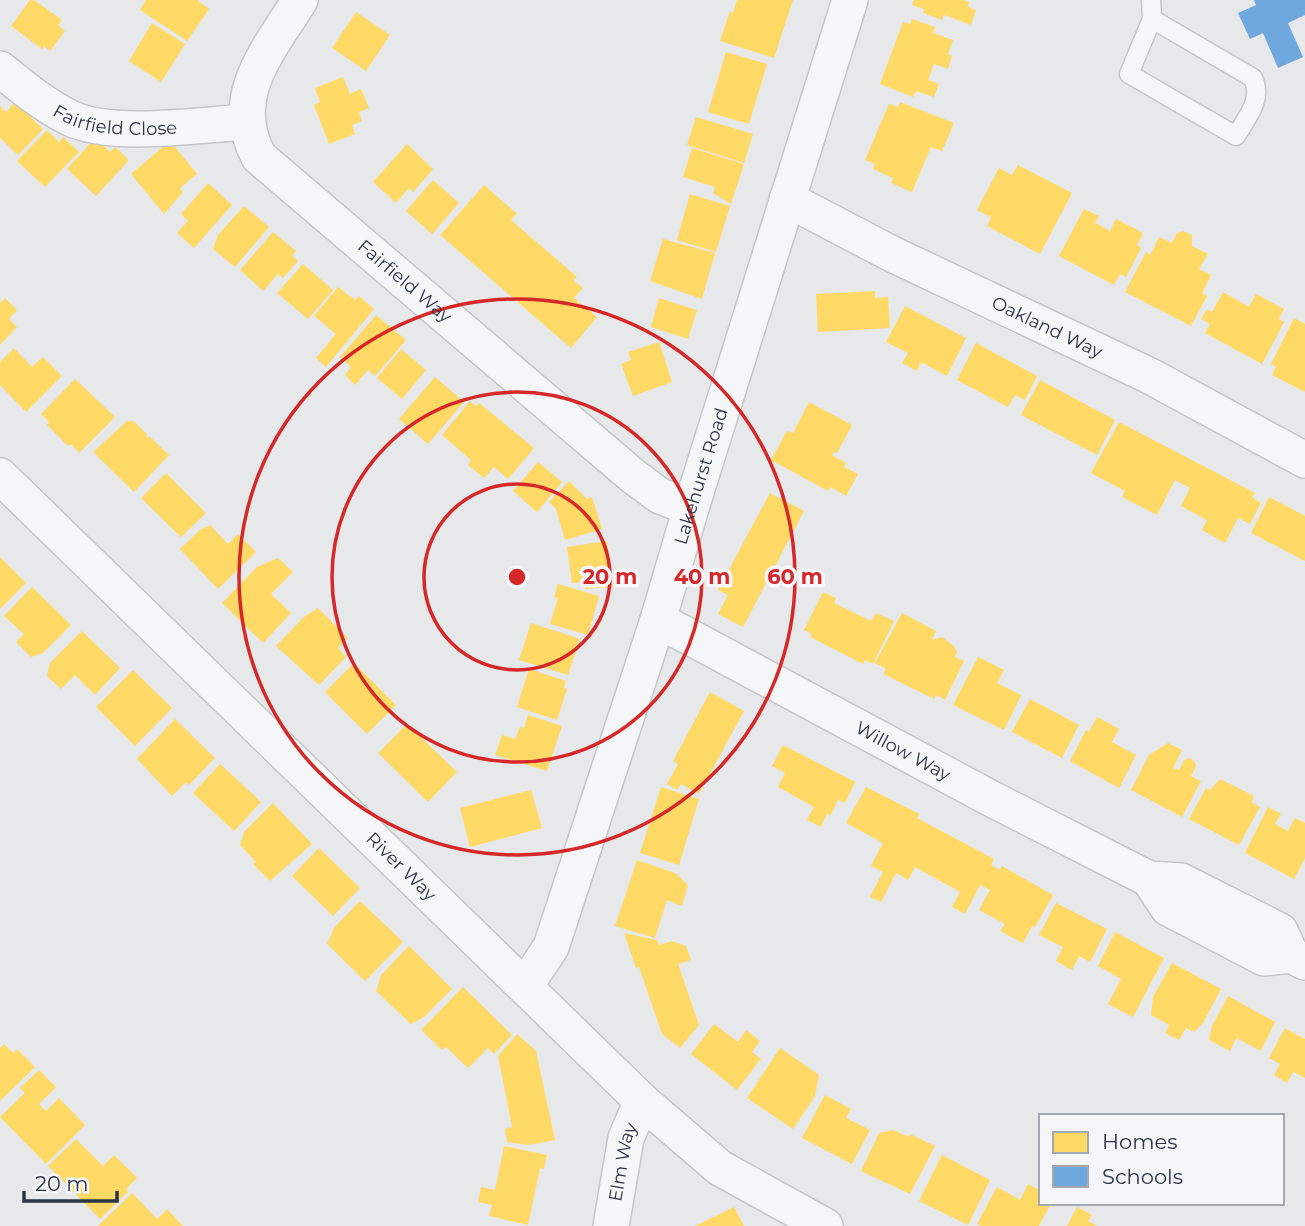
<svg xmlns="http://www.w3.org/2000/svg" width="1305" height="1226" font-family="Montserrat,sans-serif">
<rect width="100%" height="100%" fill="#e6e8ea"/>
<g fill="#ffd966">
<polygon points="30,0 34,0 62,20 58,25 65,31 50,51 44,46 42,49 11,26"/>
<polygon points="146,0 197,0 209,9 187,41 140,10"/>
<polygon points="737,0 793,0 774,58 720,41 730,11 733,13"/>
<polygon points="914,0 964,0 969,2 968,7 976,10 971,25 944,15 942,20 923,13 924,9 912,5"/>
<polygon points="356,12 390,35 366,71 332,48"/>
<polygon points="912,19 935,27 933,33 953,40 948,54 952,56 948,69 934,64 928,80 939,84 934,97 916,91 913,97 880,84 903,22 910,24"/>
<polygon points="152,23 185,44 161,82 129,61"/>
<polygon points="726,52 767,64 749,124 708,112"/>
<polygon points="343,77 350,94 361,89 369,108 359,112 362,121 352,125 355,134 329,144 314,105 320,102 315,88"/>
<polygon points="15,102 43,129 18,155 0,138 0,106 6,112"/>
<polygon points="900,102 954,123 942,151 931,147 912,192 891,183 893,178 873,169 875,164 865,160 889,104 898,107"/>
<polygon points="696,117 753,134 744,163 687,145"/>
<polygon points="47,130 59,142 63,137 79,152 45,187 17,161"/>
<polygon points="95,138 110,152 115,147 129,160 96,196 67,169"/>
<polygon points="170,141 197,174 180,188 183,192 164,214 131,174"/>
<polygon points="407,144 433,169 413,192 409,188 396,203 373,182"/>
<polygon points="692,148 744,164 731,204 713,193 715,187 683,177"/>
<polygon points="1018,165 1072,193 1040,254 987,226 991,217 977,210 999,168 1012,175"/>
<polygon points="433,180 459,203 432,234 406,211"/>
<polygon points="208,183 232,205 194,248 177,233 188,221 181,214"/>
<polygon points="484,185 517,214 511,220 577,277 573,280 583,288 574,298 597,317 571,348 440,235"/>
<polygon points="690,194 730,206 716,252 677,240"/>
<polygon points="244,206 269,227 235,267 213,249 218,235"/>
<polygon points="1084,209 1099,216 1095,223 1110,231 1116,219 1143,233 1137,245 1141,248 1126,277 1120,274 1114,285 1059,256"/>
<polygon points="1183,231 1192,235 1192,246 1208,254 1199,269 1211,275 1202,293 1207,296 1191,326 1125,292 1146,252 1150,255 1159,237 1172,243 1177,233"/>
<polygon points="273,232 296,251 292,256 298,261 283,278 278,274 263,291 240,270"/>
<polygon points="663,239 715,253 702,299 650,281"/>
<polygon points="303,264 333,290 308,319 277,293"/>
<polygon points="338,287 355,300 359,296 374,309 326,367 316,358 336,334 314,316"/>
<polygon points="875,291 875,298 888,297 890,328 818,332 816,294"/>
<polygon points="1223,292 1249,307 1256,294 1284,309 1279,319 1284,322 1262,364 1205,333 1210,324 1201,319 1207,309 1212,312"/>
<polygon points="5,298 17,310 9,319 17,327 0,345 0,303"/>
<polygon points="659,298 697,310 688,339 651,327"/>
<polygon points="905,306 966,338 947,376 921,362 917,371 902,363 908,353 886,342"/>
<polygon points="376,315 406,340 375,376 368,370 355,385 345,375 351,367 340,357"/>
<polygon points="1294,318 1305,324 1305,392 1272,375 1276,367 1271,364"/>
<polygon points="659,342 672,382 633,396 621,364 631,360 628,352"/>
<polygon points="976,343 1037,376 1025,400 1015,395 1008,407 957,380"/>
<polygon points="14,348 32,367 43,357 62,376 26,412 0,385 0,362"/>
<polygon points="401,349 426,370 402,399 377,378"/>
<polygon points="435,377 464,402 428,444 399,419"/>
<polygon points="75,379 115,417 79,453 71,444 68,446 47,425 49,422 41,414"/>
<polygon points="1040,380 1115,420 1097,455 1021,415"/>
<polygon points="470,401 476,406 479,403 534,448 508,479 494,467 484,478 468,465 471,460 442,435"/>
<polygon points="809,402 852,425 837,453 834,452 832,455 846,463 844,467 858,474 846,496 831,487 828,491 771,460 787,431 793,433"/>
<polygon points="127,421 133,421 146,433 147,439 149,436 169,455 134,492 93,452"/>
<polygon points="1119,422 1255,493 1252,497 1261,503 1250,524 1238,518 1225,543 1202,530 1207,520 1181,506 1190,488 1175,480 1157,515 1122,497 1125,491 1091,473"/>
<polygon points="538,462 562,482 537,512 513,491"/>
<polygon points="166,473 206,513 181,537 141,498"/>
<polygon points="569,481 587,499 592,497 602,529 565,540 556,509 549,502"/>
<polygon points="770,493 804,511 743,627 718,614 728,595 718,590"/>
<polygon points="1269,497 1305,516 1305,561 1251,533"/>
<polygon points="210,525 228,544 238,534 256,552 218,589 180,549 200,530"/>
<polygon points="607,541 613,587 585,589 585,582 572,583 567,547"/>
<polygon points="0,557 26,583 0,609"/>
<polygon points="278,558 293,572 271,594 291,613 263,643 222,603 257,567"/>
<polygon points="558,584 599,596 588,635 550,624 558,598 554,597"/>
<polygon points="32,587 71,625 43,653 31,657 16,642 24,634 4,616"/>
<polygon points="823,592 836,598 834,603 871,621 876,613 894,621 873,664 865,660 863,664 810,637 812,634 804,630"/>
<polygon points="318,608 348,638 338,648 346,657 319,685 276,646 304,617"/>
<polygon points="902,613 936,631 932,640 942,637 954,646 957,652 955,657 964,661 945,700 936,695 934,699 883,674 886,669 875,663"/>
<polygon points="531,623 580,639 568,675 519,660"/>
<polygon points="82,631 120,668 95,695 75,675 61,689 47,676 50,663"/>
<polygon points="978,657 1004,670 997,683 1021,695 1004,730 953,705"/>
<polygon points="354,663 396,705 367,734 325,692"/>
<polygon points="529,669 566,681 564,688 567,689 557,720 517,707"/>
<polygon points="133,670 172,708 135,746 96,707"/>
<polygon points="710,692 744,711 699,794 681,784 677,790 667,784 678,764 673,761"/>
<polygon points="1030,699 1079,725 1062,758 1012,732"/>
<polygon points="528,715 562,726 547,771 495,755 502,735 515,739 520,727 524,728"/>
<polygon points="1097,717 1119,729 1112,742 1136,755 1119,788 1070,761 1086,730 1089,732"/>
<polygon points="175,719 215,758 189,785 186,782 172,796 137,759"/>
<polygon points="407,724 457,772 428,802 378,753"/>
<polygon points="1168,743 1182,750 1173,768 1179,770 1184,760 1189,758 1194,761 1196,766 1191,776 1201,781 1182,817 1131,790 1149,755"/>
<polygon points="783,745 855,782 845,803 838,800 831,815 827,814 821,827 807,820 814,807 778,787 785,773 772,766"/>
<polygon points="220,764 261,802 234,831 193,793"/>
<polygon points="1220,779 1254,796 1251,802 1260,807 1239,845 1189,819 1206,788 1210,790"/>
<polygon points="661,787 699,799 679,865 640,853"/>
<polygon points="866,787 919,814 917,818 994,859 991,865 1000,870 1002,866 1053,895 1035,927 1032,926 1023,943 1000,931 1005,924 979,910 990,890 980,885 965,914 952,907 960,892 915,867 908,880 896,873 881,902 870,897 883,872 871,866 883,843 846,823"/>
<polygon points="531,790 542,828 470,847 460,808"/>
<polygon points="273,803 312,844 270,881 253,864 256,862 240,845 244,832"/>
<polygon points="1268,807 1281,814 1275,824 1288,831 1295,818 1305,823 1305,858 1294,879 1245,853"/>
<polygon points="319,848 360,888 333,916 292,876"/>
<polygon points="637,860 675,873 688,885 682,906 667,900 655,938 615,926"/>
<polygon points="360,901 403,942 365,981 327,944 334,928"/>
<polygon points="1056,903 1107,929 1090,962 1079,956 1072,970 1056,961 1063,947 1039,935"/>
<polygon points="1115,932 1164,958 1133,1017 1108,1004 1121,979 1098,966"/>
<polygon points="624,933 657,940 659,945 672,941 686,946 691,960 678,964 699,1025 680,1048 662,1034 639,967 636,968"/>
<polygon points="409,946 452,989 424,1017 411,1024 376,991 381,975"/>
<polygon points="1172,963 1221,989 1203,1023 1194,1032 1186,1028 1179,1040 1165,1033 1169,1025 1151,1015 1153,997"/>
<polygon points="463,987 512,1035 494,1054 488,1048 468,1068 446,1047 442,1050 421,1030"/>
<polygon points="1228,996 1275,1022 1261,1051 1236,1038 1230,1051 1209,1040 1212,1026"/>
<polygon points="714,1024 738,1042 746,1030 760,1041 752,1052 761,1059 737,1090 691,1054"/>
<polygon points="1285,1028 1305,1039 1305,1078 1293,1072 1287,1083 1274,1075 1280,1064 1269,1058"/>
<polygon points="517,1034 536,1051 555,1140 529,1145 507,1142 505,1129 512,1127 498,1056"/>
<polygon points="4,1044 13,1053 17,1049 35,1067 0,1101 0,1048"/>
<polygon points="780,1048 819,1075 815,1096 793,1129 747,1098"/>
<polygon points="39,1070 56,1087 39,1104 46,1111 59,1098 85,1125 46,1164 0,1117 25,1093 20,1088"/>
<polygon points="825,1095 851,1109 846,1118 870,1130 852,1164 802,1138"/>
<polygon points="893,1130 909,1137 910,1134 935,1146 910,1194 861,1171 879,1133"/>
<polygon points="76,1139 103,1166 114,1155 137,1178 126,1189 128,1192 100,1219 48,1166"/>
<polygon points="504,1146 547,1155 544,1169 540,1168 528,1225 489,1216 492,1205 478,1202 481,1187 495,1190"/>
<polygon points="942,1155 990,1180 968,1225 919,1201"/>
<polygon points="1028,1184 1041,1191 1041,1203 1051,1203 1039,1226 981,1226 977,1224 997,1187 1020,1200"/>
<polygon points="132,1193 157,1219 167,1209 183,1226 98,1226"/>
<polygon points="734,1207 744,1226 695,1226"/>
<polygon points="1077,1207 1092,1215 1088,1221 1097,1226 1067,1226"/>
</g>
<polygon fill="#6fa8dc" points="1254,0 1305,0 1305,15 1288,23 1303,57 1278,68 1263,33 1250,39 1238,13 1256,5"/>
<g fill="none" stroke-linecap="round" stroke-linejoin="round">
<defs>
<path id="lane" d="M1151,0l1,19 -23,55 107,62c11,-19 27,-36 17,-58l-101,-59"/>
<g id="street">
<path id="s1" d="M300,0c-31,50 -74,97 -41,157l374,319 27,20 31,12"/>
<path id="s2" d="M0,69c22,18 44,36 70,49 41,20 129,7 176,4"/>
<path id="s3" d="M787,199l105,55 258,122 155,84"/>
<path id="s4" d="M0,476l642,625 78,67 105,58"/>
<path id="s5" d="M658,620l332,178 159,81 32,2 99,50 11,24"/>
<polyline points="1149,879 1168,908 1264,958 1291,955 1305,962"/>
<path id="s6" d="M525,986l26,-39 107,-327 33,-112 159,-508"/>
<path id="s7" d="M611,1226l15,-88 16,-37"/>
</g>
</defs>
<use href="#lane" stroke="#c4c6c8" stroke-width="21"/>
<use href="#street" stroke="#c4c6c8" stroke-width="38"/>
<use href="#lane" stroke="#f5f6f7" stroke-width="18"/>
<use href="#street" stroke="#f5f6f7" stroke-width="35"/>
</g>
<g fill="none" stroke="#d62828" stroke-width="3.5">
<circle cx="517" cy="577" r="93"/>
<circle cx="517" cy="577" r="185"/>
<circle cx="517" cy="577" r="278"/>
</g>
<g text-anchor="middle" stroke-width="7" stroke-linejoin="round" paint-order="stroke">
<g font-size="18" fill="#2b3445" stroke="#f4f6f9">
<text dy="6" stroke="none"><textPath href="#s2" startOffset="131">Fairfield Close</textPath></text>
<text dy="6" stroke="none"><textPath href="#s1" startOffset="364">Fairfield Way</textPath></text>
<text dy="6" stroke="none"><textPath href="#s3" startOffset="290">Oakland Way</textPath></text>
<text dy="6" stroke="none"><textPath href="#s6" startOffset="541">Lakehurst Road</textPath></text>
<text dy="6" stroke="none"><textPath href="#s5" startOffset="278">Willow Way</textPath></text>
<text dy="6" stroke="none"><textPath href="#s4" startOffset="560">River Way</textPath></text>
<text dy="6" stroke="none"><textPath href="#s7" startOffset="65">Elm Way</textPath></text>
</g>
</g>
<circle cx="517" cy="577" r="10" fill="#d62828" stroke="#f4f6f9" stroke-width="3.5"/>
<g font-size="21" text-anchor="middle" font-weight="bold" fill="#d62828" stroke="#f4f6f9" stroke-width="7" stroke-linejoin="round" paint-order="stroke">
<text x="610" y="584">20 m</text>
<text x="702" y="584">40 m</text>
<text x="795" y="584">60 m</text>
</g>
<rect x="1039" y="1114" width="245" height="91" fill="#f4f6f9" stroke="#a4a8b1" stroke-width="2"/>
<rect x="1053" y="1132" width="35" height="21" fill="#ffd966" stroke="#a4a8b1" stroke-width="2"/>
<text x="1102" y="1149" font-size="21" fill="#2b3445">Homes</text>
<rect x="1053" y="1166" width="35" height="21" fill="#6fa8dc" stroke="#a4a8b1" stroke-width="2"/>
<text x="1102" y="1184" font-size="21" fill="#2b3445">Schools</text>
<path d="M24 1191v10h93v-10" fill="none" stroke="#2b3445" stroke-width="3.5"/>
<text x="35" y="1191" font-size="21" fill="#2b3445" stroke="#f4f6f9" stroke-width="5" paint-order="stroke">20 m</text>
</svg>
